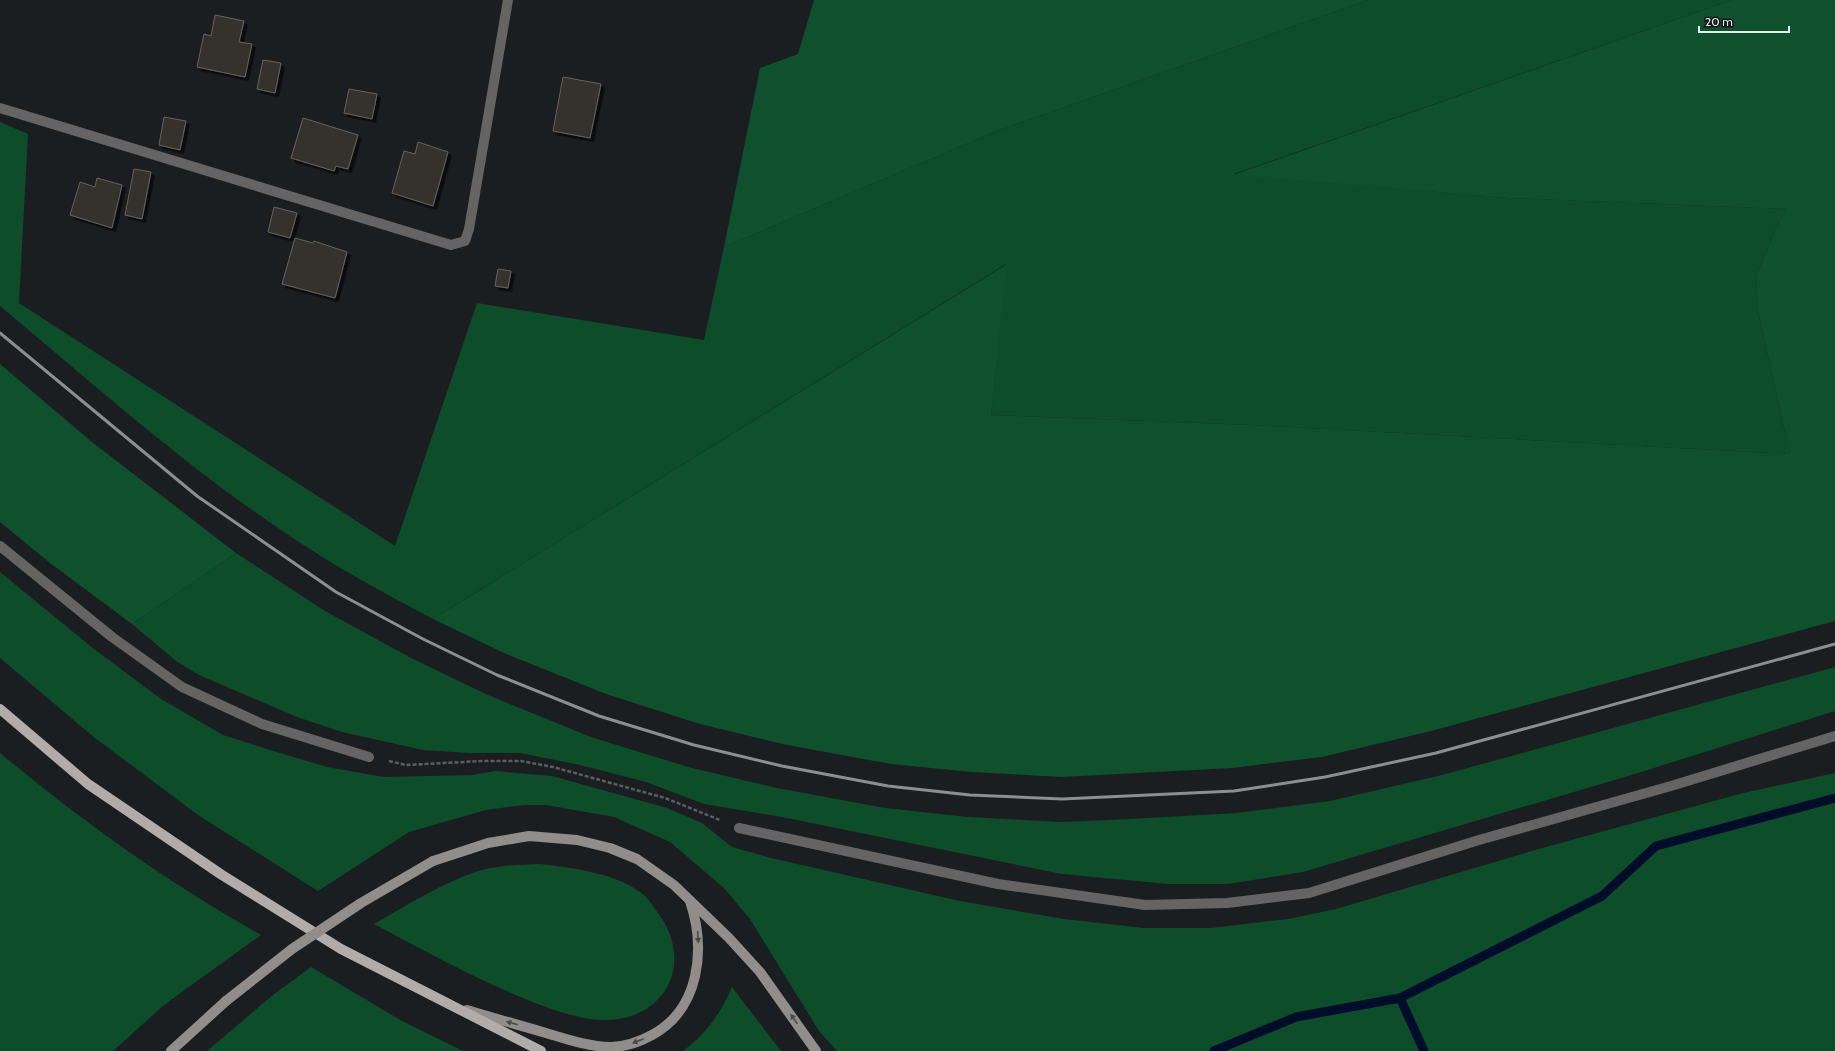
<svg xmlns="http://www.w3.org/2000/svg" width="1835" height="1051" font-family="Cabin,sans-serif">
<defs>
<filter id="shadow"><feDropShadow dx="3.5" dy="3.5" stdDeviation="0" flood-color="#0009"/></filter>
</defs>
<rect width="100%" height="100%" fill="#1a1e21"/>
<g fill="#0d4d2a">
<path d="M1368,0h364l-498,174 275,24 279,11 -11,17 -21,50 2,35 32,143 -539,-29 -260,-10 15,-151 -573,355c-51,-27 -101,-54 -149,-87 -99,-66 -193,-150 -284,-226v-184l28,12 -9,169 376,243 82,-243 227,37 20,-93 273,-116z"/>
<polygon points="236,553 325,611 413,659 488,695 591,737 688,767 777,788 885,808 968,817 1062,822 1131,819 1236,813 1330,801 1442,775 1835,667 1835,711 1638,773 1303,872 1228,884 1168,884 1062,874 782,817 704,804 646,782 580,765 520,753 469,753 423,750 342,732 297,717 199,675 176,661 132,624"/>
<polygon points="0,572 94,649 161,699 223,735 267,749 327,767 384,777 472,775 495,771 552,776 667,808 702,823 732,847 771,858 960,901 1064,919 1144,928 1211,928 1288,919 1336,909 1535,850 1743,793 1835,773 1835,1051 837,1051 819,1031 750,919 724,888 670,842 614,817 546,805 524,805 486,810 409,832 318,891 198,815 95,738 0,658"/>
<path d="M0,753c82,68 168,130 261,182l-97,70 -51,46h-113z"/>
<path d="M540,864c33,4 79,9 105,32 5,5 9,12 13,17 38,51 6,109 -56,107 -27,-1 -54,-12 -79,-22 -51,-21 -100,-48 -149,-74 33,-19 68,-41 104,-53 20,-6 41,-6 62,-7z"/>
<polygon points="311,967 402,1021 463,1051 207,1051 273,995"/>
<path d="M732,987l49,64h-98c23,-17 38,-38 49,-64z"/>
</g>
<g fill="#0f502d">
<polygon points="814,0 1368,0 997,131 724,247 760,68 798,54"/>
<polygon points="1732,0 1835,0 1835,621 1431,731 1322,757 1232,768 1062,777 971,772 891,764 787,745 700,724 606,694 506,654 433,619 1007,264 991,415 1251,425 1790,454 1758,311 1756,276 1777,226 1787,209 1509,198 1233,175"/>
<polygon points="0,364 92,442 236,553 132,624 50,563 0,522"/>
</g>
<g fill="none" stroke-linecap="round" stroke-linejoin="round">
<g stroke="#000d2a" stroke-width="9">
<polyline points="1400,998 1424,1051"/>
<polyline points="1214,1051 1296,1017 1400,998 1602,896 1656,846 1835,798"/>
</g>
</g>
<g fill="#35312e" stroke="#67625e" filter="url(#shadow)">
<polygon points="215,15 244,21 239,42 252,44 245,77 197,67 204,34 211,36"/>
<polygon points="263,60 281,63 275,93 257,89"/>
<polygon points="563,77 601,84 590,138 553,131"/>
<polygon points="349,89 377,94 372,119 344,113"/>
<polygon points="164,117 186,121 180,150 159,145"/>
<polygon points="303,118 358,135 348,169 336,166 334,171 291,158"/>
<polygon points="418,142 448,152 433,206 392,193 404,151 415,154"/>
<polygon points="134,169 151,172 142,219 125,215"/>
<polygon points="97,178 122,185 112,228 70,215 80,182 95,187"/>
<polygon points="274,207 297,213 290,238 268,232"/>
<polygon points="295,238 313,243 314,241 347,252 335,298 282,284"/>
<polygon points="498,269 511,271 508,288 495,286"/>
</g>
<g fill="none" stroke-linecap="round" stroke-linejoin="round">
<polyline stroke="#5a5e60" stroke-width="2.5" stroke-dasharray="4 2" stroke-linecap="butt" points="389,761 406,765 482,761 521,761 553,767 665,798 720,820"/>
<g stroke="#666462" stroke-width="10">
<polyline points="0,546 112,637 182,687 262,724 369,757"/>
<polyline points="739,828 998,884 1145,905 1227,903 1309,893 1479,840 1671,786 1835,736"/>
</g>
<polyline stroke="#666462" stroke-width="10" points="0,108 451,245 465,241 469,229 508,0"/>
<g stroke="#908d8a" stroke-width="10">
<polyline points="433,861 488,843 529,836 577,840 610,848 637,859 674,885 729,938 760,972 816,1051"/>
<path d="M467,1010c26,8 52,15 79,23 20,6 43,14 65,14 14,0 28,-5 41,-12 48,-26 54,-86 38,-134"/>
<polyline points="171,1051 226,1001"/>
</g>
<polyline stroke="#b1aca9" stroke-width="10" points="0,709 88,784 222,875 341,949 541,1051"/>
<polyline stroke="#8c8f92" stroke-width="3" points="0,333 197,496 336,592 423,639 497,675 599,716 694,745 782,766 888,786 970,795 1062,799 1234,791 1325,777 1436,753 1835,644"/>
<polyline stroke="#908d8a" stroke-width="10" points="226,1001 292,949 361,903 433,861"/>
</g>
<defs><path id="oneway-solid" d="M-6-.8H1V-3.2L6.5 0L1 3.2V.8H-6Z"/></defs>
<g fill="#4a4a4b">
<use href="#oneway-solid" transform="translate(698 937) rotate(87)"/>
<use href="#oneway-solid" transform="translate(794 1019) rotate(-125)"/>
<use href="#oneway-solid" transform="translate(512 1023) rotate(-164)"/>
<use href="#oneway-solid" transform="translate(638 1041) rotate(160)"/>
</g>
<path d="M1699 26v6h90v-6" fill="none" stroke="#e8ebed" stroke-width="2"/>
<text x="1705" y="26" font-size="12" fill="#e8ebed" stroke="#111418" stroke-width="3" paint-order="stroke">20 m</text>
</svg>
